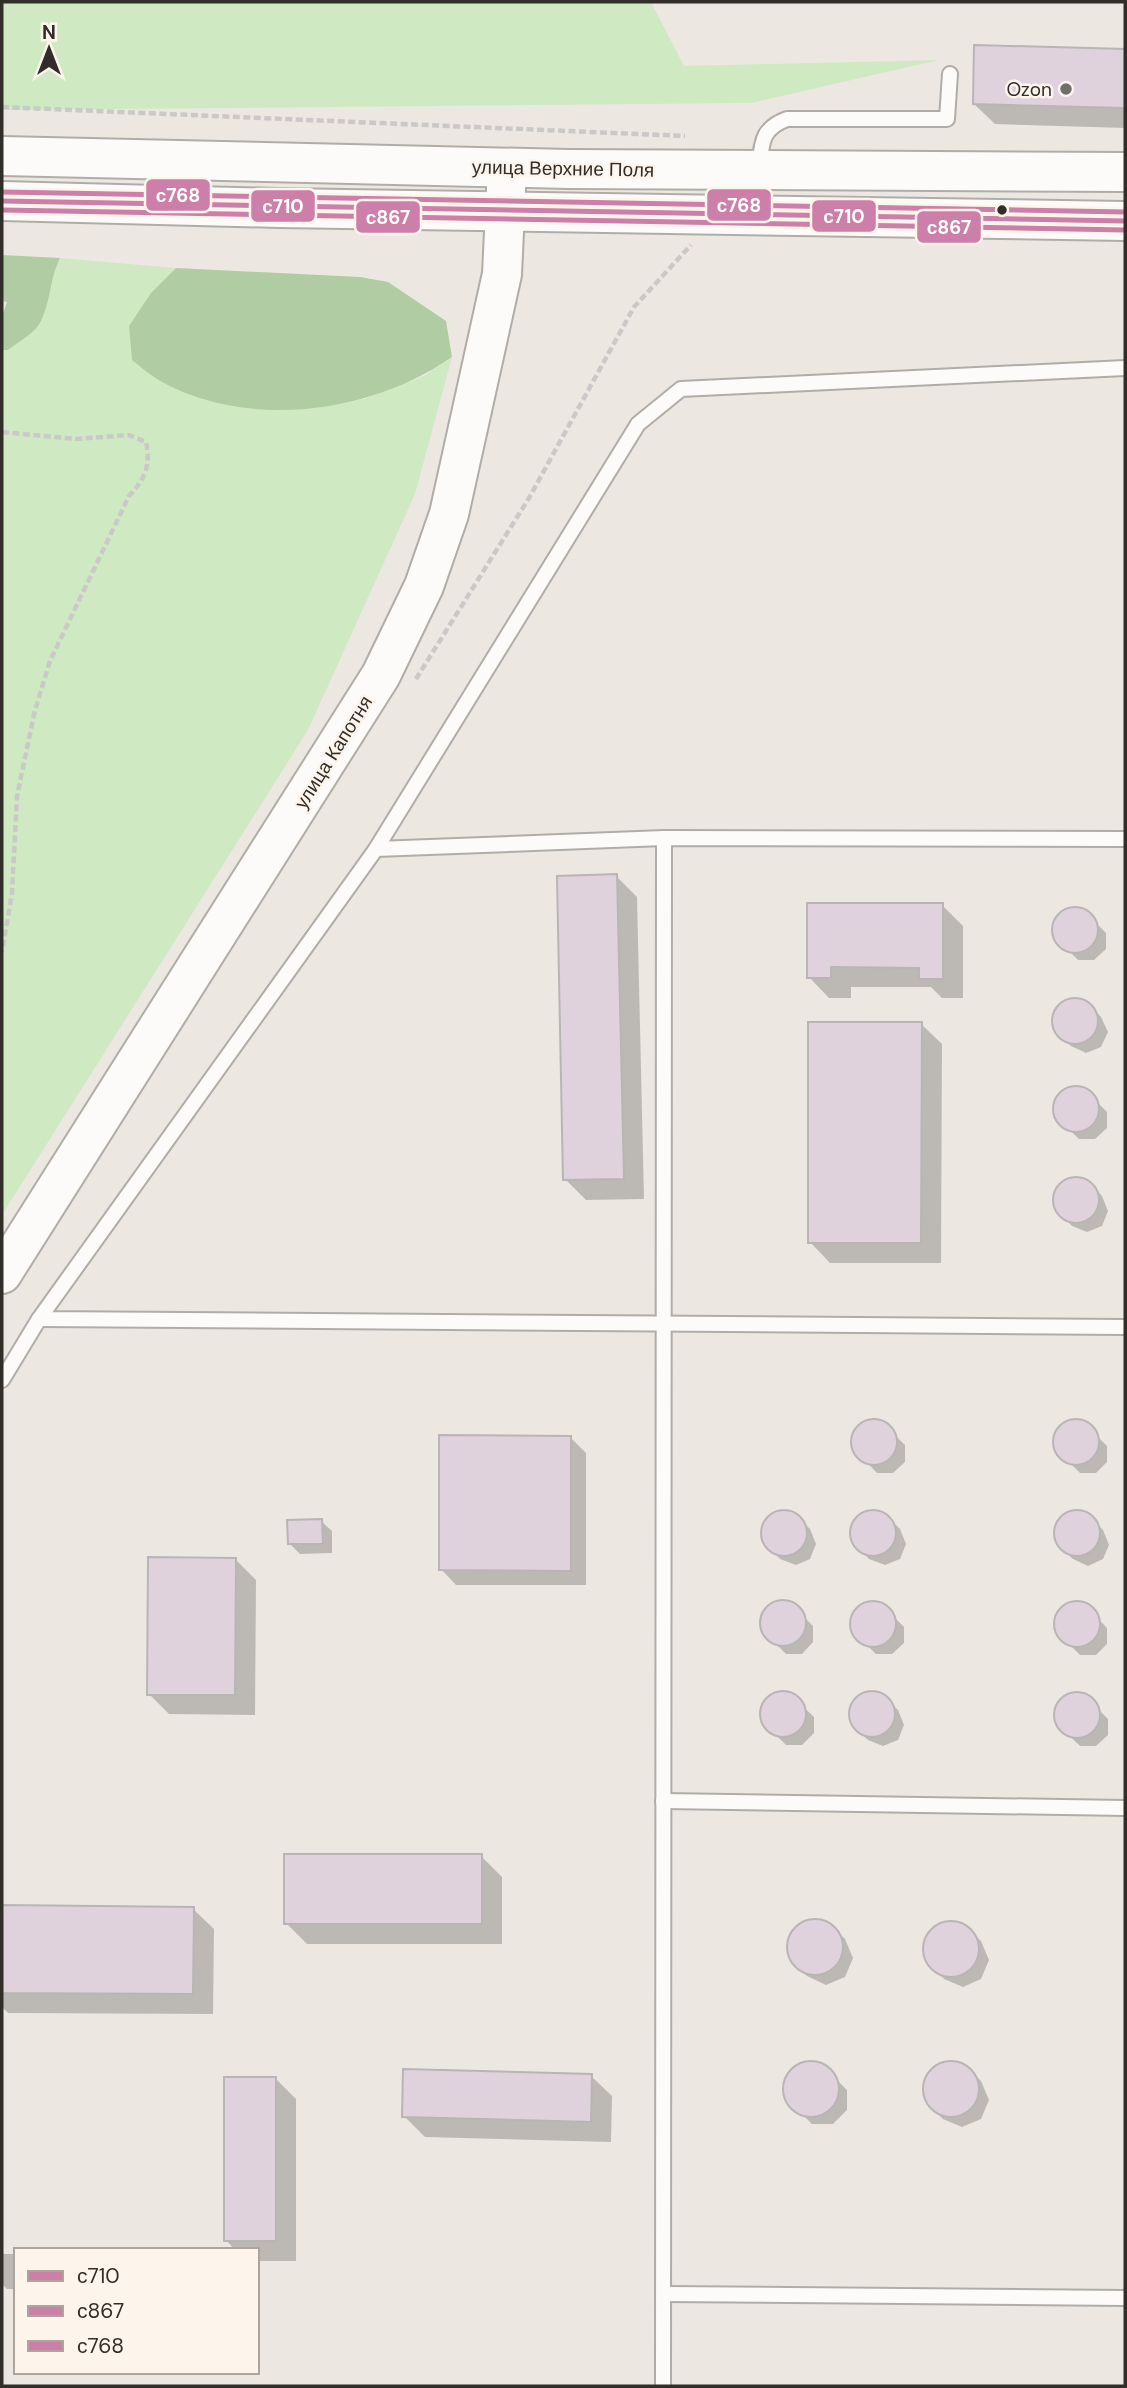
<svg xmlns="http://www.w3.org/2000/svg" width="1127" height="2388" font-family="'DM Sans',sans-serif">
<rect width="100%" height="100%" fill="#ece7e1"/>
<g fill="#cfeac3">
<polygon points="2,2 651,2 684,66 939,60 751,103 2,110"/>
<polygon points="60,258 176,268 151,293 363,399 424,376 452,357 415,494 308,730 2,1215 2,350 8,350 45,311 52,273"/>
</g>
<g fill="#b0cca2">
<path d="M2,255l58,3c-11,21 -9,48 -22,68 -7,9 -21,17 -30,24h-6v-34l5,-14 -5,-1z"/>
<path d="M176,268l184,9 28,5 58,39 6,36c-81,56 -201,73 -290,25 -11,-6 -21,-15 -30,-22l-3,-34 22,-33z"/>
</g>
<g fill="#0003">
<polygon points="976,46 1125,50 1125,128 995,124 974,104"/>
<polygon points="616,876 637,897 644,1199 586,1200 565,1179"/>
<polygon points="942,905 963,926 963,998 942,998 931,987 851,987 851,998 829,998 809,977"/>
<polygon points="1067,910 1083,910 1106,933 1106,949 1094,960 1078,960 1055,937 1055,922"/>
<polygon points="1075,999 1091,1006 1101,1017 1108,1032 1101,1047 1086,1053 1071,1046 1060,1036 1054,1021 1060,1006"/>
<polygon points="921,1024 942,1044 941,1263 830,1263 810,1242"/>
<polygon points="1068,1089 1084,1089 1107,1112 1107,1128 1095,1139 1079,1139 1056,1117 1056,1101"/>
<polygon points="1076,1179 1092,1185 1102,1196 1108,1211 1102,1226 1087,1232 1072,1226 1061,1215 1055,1200 1061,1185"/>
<polygon points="866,1423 882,1423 905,1445 905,1462 893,1473 877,1473 855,1450 855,1434"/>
<polygon points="1068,1423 1084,1423 1107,1446 1107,1462 1096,1473 1080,1473 1057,1450 1057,1434"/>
<polygon points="571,1438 586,1453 586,1585 456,1585 441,1569"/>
<polygon points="784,1511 799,1518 810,1529 816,1544 810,1559 796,1565 780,1559 769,1548 763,1533 769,1518"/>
<polygon points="873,1511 889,1518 900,1529 906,1544 900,1559 885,1565 869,1559 859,1548 852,1533 858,1518"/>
<polygon points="1077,1512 1092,1519 1103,1530 1109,1545 1103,1559 1088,1566 1073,1559 1062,1549 1056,1533 1062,1519"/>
<polygon points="321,1521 332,1531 332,1553 300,1554 290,1544"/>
<polygon points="235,1559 256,1580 255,1715 169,1714 149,1694"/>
<polygon points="774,1604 791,1604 813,1626 813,1642 802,1654 786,1654 763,1631 763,1615"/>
<polygon points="865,1604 881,1604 904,1627 904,1643 892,1654 876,1654 853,1632 853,1615"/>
<polygon points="1069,1605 1085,1605 1107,1628 1107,1644 1096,1655 1080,1655 1057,1632 1057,1617"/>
<polygon points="872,1693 887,1699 898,1710 904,1725 898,1740 883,1746 868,1740 857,1730 851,1714 857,1699"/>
<polygon points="775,1695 791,1695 814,1717 814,1733 802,1745 786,1745 763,1722 763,1706"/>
<polygon points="1069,1696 1085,1696 1108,1719 1108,1735 1096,1746 1080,1746 1057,1724 1057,1707"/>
<polygon points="481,1856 502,1877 502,1944 307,1944 286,1923"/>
<polygon points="2,1907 193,1909 214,1929 213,2014 8,2013 2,2007"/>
<polygon points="815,1920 834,1928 845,1939 853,1958 845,1977 826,1985 807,1976 796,1966 788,1947 796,1928"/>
<polygon points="951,1923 970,1931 981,1941 989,1960 981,1979 963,1987 944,1979 927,1960 925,1949 933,1931"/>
<polygon points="951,2062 970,2070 981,2081 989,2100 981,2119 962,2127 943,2119 932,2108 924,2089 932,2070"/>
<polygon points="801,2064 821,2064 847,2090 847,2110 833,2124 812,2124 787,2099 787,2079"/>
<polygon points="591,2076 612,2096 611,2142 425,2137 404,2116"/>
<polygon points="275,2078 296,2099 296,2261 257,2261 257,2250 235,2250 226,2240"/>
<polygon points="2,2254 16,2254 16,2289 7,2289 2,2284"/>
</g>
<g fill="#dfd2dd" stroke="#b9b5b4" stroke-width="2">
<polygon points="974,45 1125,49 1125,108 973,104"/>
<polygon points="617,874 624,1179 563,1180 557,876"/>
<polygon points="807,903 943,903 943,979 919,979 919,968 831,967 831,978 807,978"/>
<circle cx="1075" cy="930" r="23"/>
<circle cx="1075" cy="1021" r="23"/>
<polygon points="808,1022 922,1022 921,1243 808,1243"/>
<circle cx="1076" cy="1109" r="23"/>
<circle cx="1076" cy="1200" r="23"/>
<circle cx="874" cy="1442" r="23"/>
<circle cx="1076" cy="1442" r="23"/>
<polygon points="439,1435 571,1436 571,1571 439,1570"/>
<circle cx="784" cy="1533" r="23"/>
<circle cx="873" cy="1533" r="23"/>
<circle cx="1077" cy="1533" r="23"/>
<polygon points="322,1519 323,1544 288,1544 287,1520"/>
<polygon points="148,1557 236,1558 235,1695 147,1695"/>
<circle cx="783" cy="1623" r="23"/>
<circle cx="873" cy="1624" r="23"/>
<circle cx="1077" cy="1624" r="23"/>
<circle cx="872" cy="1714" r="23"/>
<circle cx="783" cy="1714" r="23"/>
<circle cx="1077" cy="1715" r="23"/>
<rect x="284" y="1854" width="198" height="70"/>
<polygon points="2,1905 194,1907 193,1994 2,1993"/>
<circle cx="815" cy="1947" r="28"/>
<circle cx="951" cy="1949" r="28"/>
<circle cx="811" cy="2089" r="28"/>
<circle cx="951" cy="2089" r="28"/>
<polygon points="403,2069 592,2074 591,2122 402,2117"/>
<rect x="224" y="2077" width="52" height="164"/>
</g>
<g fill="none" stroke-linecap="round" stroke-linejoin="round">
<defs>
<g id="lane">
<path d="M759,170c3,-26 1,-41 28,-51h160l3,-45"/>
<polyline points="1125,368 681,389 638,424 376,849 39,1319 1125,1327"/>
<polyline points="376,849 664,838 1125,839"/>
<polyline points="2,1380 39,1319"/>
<polyline points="663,1801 1125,1808"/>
<polyline points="664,2294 1125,2298"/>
<polyline points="663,2386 664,838"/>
</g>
<g id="secondary">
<polyline points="2,156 569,169 1125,172"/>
<polyline points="2,201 279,208 1125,221"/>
<polyline points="2,1274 381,675 424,586 449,514 502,274 507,168"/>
</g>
</defs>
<use href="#lane" stroke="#b0ada8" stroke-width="18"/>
<use href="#secondary" stroke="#b0ada8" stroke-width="42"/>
<g stroke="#cac9c7" stroke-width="4.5" stroke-dasharray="7 3.5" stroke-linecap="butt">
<polyline points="2,107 685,136"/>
<path d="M2,432l74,7 53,-4 17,7c5,24 -1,37 -17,54l-79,165 -15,49 -18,86 -5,97 -10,59"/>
<polyline points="416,679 529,498 634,307 691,245"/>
</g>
<use href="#lane" stroke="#fcfbfa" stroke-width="14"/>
<use href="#secondary" stroke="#fcfbfa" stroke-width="38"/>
<defs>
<polyline id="bus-1" points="2,201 1125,221"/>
<polyline id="bus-2" points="2,210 1125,230"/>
<polyline id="bus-3" points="2,192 1125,212"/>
</defs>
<use href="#bus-1" stroke="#fdf5eb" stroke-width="10"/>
<use href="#bus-2" stroke="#fdf5eb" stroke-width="10"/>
<use href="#bus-3" stroke="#fdf5eb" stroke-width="10"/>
<use href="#bus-1" stroke="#cc7fa8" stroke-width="5"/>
<use href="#bus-2" stroke="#cc7fa8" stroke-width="5"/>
<use href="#bus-3" stroke="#cc7fa8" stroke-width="5"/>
</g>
<circle fill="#726f6a" stroke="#fdf5eb" stroke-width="2.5" cx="1066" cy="89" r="7"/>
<circle fill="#312e2a" stroke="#fdf5eb" stroke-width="2.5" cx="1002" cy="210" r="6"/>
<g text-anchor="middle" stroke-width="5" stroke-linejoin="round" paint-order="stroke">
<g font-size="19" fill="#312e2a" stroke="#fdf5eb" text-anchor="end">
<text x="1052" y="96">Ozon</text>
</g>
<g font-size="19" fill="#312e2a" stroke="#fdf5eb">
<text transform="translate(563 168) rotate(1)" y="7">улица Верхние Поля</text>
<text transform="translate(333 752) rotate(-58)" y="7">улица Капотня</text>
</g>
</g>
<g stroke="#fdf5eb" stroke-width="2.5">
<rect x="145" y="178" width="66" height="34" rx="7" fill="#cc7fa8"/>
<rect x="706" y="188" width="66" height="34" rx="7" fill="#cc7fa8"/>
<rect x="250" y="189" width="66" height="34" rx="7" fill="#cc7fa8"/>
<rect x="811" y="199" width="66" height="34" rx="7" fill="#cc7fa8"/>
<rect x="355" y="200" width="66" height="34" rx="7" fill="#cc7fa8"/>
<rect x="916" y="210" width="66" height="34" rx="7" fill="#cc7fa8"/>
</g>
<g font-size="19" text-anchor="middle" font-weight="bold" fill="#fff">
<text x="178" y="202">с768</text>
<text x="739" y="212">с768</text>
<text x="283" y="213">с710</text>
<text x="844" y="223">с710</text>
<text x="388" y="224">с867</text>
<text x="949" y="234">с867</text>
</g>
<rect width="1127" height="2388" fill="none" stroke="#312e2a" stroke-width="7"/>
<rect x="14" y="2248" width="245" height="126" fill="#fdf5eb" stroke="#aba59e" stroke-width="2"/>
<rect x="28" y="2271" width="35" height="10" fill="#cc7fa8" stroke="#aba59e" stroke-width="2"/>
<text x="77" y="2283" font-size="21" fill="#312e2a">с710</text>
<rect x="28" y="2306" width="35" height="10" fill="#cc7fa8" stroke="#aba59e" stroke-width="2"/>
<text x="77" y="2318" font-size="21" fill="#312e2a">с867</text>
<rect x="28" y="2341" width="35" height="10" fill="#cc7fa8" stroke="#aba59e" stroke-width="2"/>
<text x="77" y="2353" font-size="21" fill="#312e2a">с768</text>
<g transform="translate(49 49)" stroke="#fdf5eb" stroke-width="5" paint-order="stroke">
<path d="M0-5L12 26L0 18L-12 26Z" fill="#312e2a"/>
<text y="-10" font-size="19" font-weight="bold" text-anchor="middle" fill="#312e2a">N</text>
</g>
</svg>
